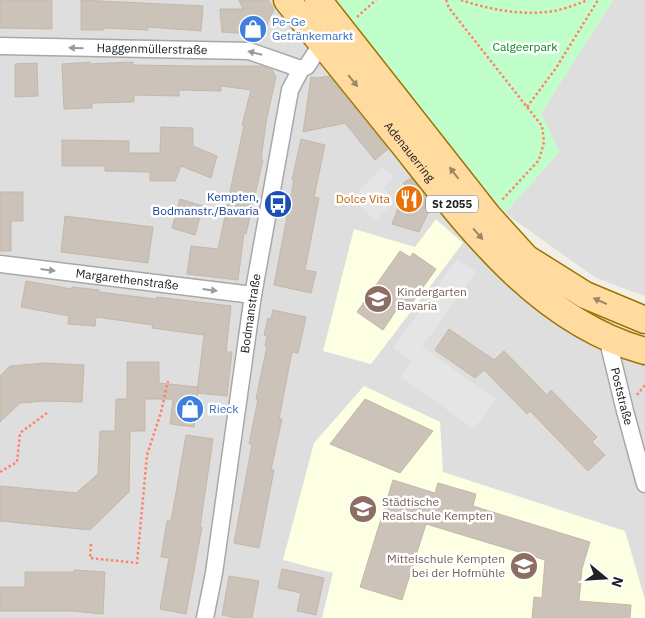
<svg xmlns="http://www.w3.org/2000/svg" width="645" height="618" font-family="'IBM Plex Sans',sans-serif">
<rect width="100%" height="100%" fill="#f2efe7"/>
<g fill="#dfdede">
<polygon points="0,0 280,0 444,207 645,361 645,618 0,618"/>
<polygon points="613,0 645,0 645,296 596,278 505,213 559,152 541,113"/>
</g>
<g fill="#fdffe3">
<polygon points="436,219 463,243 371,364 323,351 354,229 415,247"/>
<polygon points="364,386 440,422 443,472 625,531 645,600 645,618 322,618 333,573 283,560 314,443"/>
</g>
<polygon fill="#c1ffca" points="333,0 613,0 541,113 559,152 505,213"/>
<g fill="#e5e5e5">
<polygon points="382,167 393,177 383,189 395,200 376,221 352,199"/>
<polygon points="457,259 476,272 422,347 496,399 474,429 401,377 411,361 393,348"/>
</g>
<g fill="#cbc2b9" stroke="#c6b7a7">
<polygon points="0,0 52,0 52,29 0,28"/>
<polygon points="81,0 203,6 201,31 148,27 148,30 104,28 104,30 81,30"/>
<polygon points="239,0 268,0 274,9 262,35 222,32 220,9 243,9"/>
<polygon points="90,62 90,64 133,62 133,65 195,66 261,66 272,70 276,77 266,122 261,160 263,160 246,234 244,233 238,280 187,274 191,246 218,249 244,125 242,125 251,90 221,86 221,91 179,90 179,96 134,95 134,102 92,103 92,108 64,109 62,64"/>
<polygon points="37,63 38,96 15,97 15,64"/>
<polygon points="329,76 388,149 375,160 345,123 303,132 311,77 317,78"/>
<polygon points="161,127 193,128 193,146 217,156 211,178 181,166 175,181 150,181 150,172 105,171 105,166 62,166 62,140 129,141 129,153 160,153"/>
<polygon points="301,139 325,145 314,197 319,198 305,270 316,272 311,293 274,285 294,180 292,180"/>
<polygon points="411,178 432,205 419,232 392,224 406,187 403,183"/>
<polygon points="0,192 23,192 23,221 11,221 11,251 0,251"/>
<polygon points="180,199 203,206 195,235 172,228"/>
<polygon points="65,216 153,227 148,263 61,252"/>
<polygon points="400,251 410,257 413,253 436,269 409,307 402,302 383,330 357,312"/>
<polygon points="26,281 72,289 72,287 99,290 99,292 156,299 157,297 231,306 226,352 232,352 227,396 197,393 204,335 152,328 153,325 96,317 95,326 68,324 69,316 21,307"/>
<polygon points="273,310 306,317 298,353 292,352 279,419 282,419 271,470 274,470 259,548 234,543 252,444 249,444 258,399 256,399 267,346 265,346 267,336 264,335 268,318 271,319"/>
<polygon points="449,329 494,360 504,351 547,395 551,390 597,437 592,442 605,455 588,471 530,411 527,414 484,370 475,378 435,350"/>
<polygon points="127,362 159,362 159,383 198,387 194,427 170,424 173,399 145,399 145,431 130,431 129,492 90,530 0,521 0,486 76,493 98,474 100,431 115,431 116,399 127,399"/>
<polygon points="46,363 84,365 82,402 45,401 20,403 0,422 0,376 10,366"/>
<polygon points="365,399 433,431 400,473 330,444"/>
<polygon points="186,435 213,439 200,527 202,527 186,614 160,609 169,558 161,557 167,521 171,521"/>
<polygon points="393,480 435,493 438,483 476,494 473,506 590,542 582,569 579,601 631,605 630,618 532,618 534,597 542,598 545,560 426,524 402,600 360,587"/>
<polygon points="282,569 324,578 316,615 297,611 301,593 278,588"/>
<polygon points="74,570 105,572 103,614 71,611 0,611 0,587 25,587 25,572 74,572"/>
<polygon points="229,576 259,581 252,618 237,618 222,615"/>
</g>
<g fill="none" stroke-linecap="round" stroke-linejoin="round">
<defs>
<g id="street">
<path id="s1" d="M0,46l249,5 52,18"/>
<path id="s2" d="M0,264l253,31"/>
<path id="s3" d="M607,337l18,74 20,73"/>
<path id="s4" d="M205,618l9,-45 39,-278 37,-205 11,-21 6,-3 15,-23 6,-5"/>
</g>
<g id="primary">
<path id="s5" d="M287,0c39,48 78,97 117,145 65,82 135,177 241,206"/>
<polyline points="318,0 488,216 526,258 585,295 645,320"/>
</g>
</defs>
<use href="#street" stroke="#a8a8a8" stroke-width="19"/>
<use href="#primary" stroke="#9e7300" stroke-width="29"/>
<g stroke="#ff836b" stroke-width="2.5" stroke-dasharray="2.5 2.5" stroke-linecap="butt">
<polyline points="446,0 449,8 542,126 544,142 539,160 502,200"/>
<path d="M461,0c26,9 58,15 85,12 14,-1 29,-7 42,-12"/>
<polyline points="357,17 376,0"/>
<polyline points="527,107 556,68 598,0"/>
<polyline points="637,395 645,385"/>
<polyline points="0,472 17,462 20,433 47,413"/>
<polyline points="91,544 90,558 137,563 147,455 161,412 168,381"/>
</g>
<use href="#street" stroke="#fff" stroke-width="16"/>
<use href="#primary" stroke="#ffdb9f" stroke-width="26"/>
</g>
<defs><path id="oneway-solid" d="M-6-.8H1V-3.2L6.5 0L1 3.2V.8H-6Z" transform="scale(1.25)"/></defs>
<g fill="#9b9b9b">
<use href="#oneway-solid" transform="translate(76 48) rotate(-179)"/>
<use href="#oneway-solid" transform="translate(255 53) rotate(-166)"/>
<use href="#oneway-solid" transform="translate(48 270) rotate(7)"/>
<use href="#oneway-solid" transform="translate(210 290) rotate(7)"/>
</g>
<g fill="#9b8766">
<use href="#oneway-solid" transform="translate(353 81) rotate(51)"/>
<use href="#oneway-solid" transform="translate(454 173) rotate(-128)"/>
<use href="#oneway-solid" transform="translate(478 234) rotate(49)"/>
<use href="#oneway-solid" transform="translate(600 301) rotate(-156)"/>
</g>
<defs>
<symbol id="shop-disc" viewBox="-11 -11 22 22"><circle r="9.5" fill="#3f7fe0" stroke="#fff"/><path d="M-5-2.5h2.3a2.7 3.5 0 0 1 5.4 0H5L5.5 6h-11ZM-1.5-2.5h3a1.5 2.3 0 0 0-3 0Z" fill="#fff"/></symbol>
<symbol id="restaurant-disc" viewBox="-11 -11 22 22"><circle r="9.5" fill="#e8710a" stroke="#fff"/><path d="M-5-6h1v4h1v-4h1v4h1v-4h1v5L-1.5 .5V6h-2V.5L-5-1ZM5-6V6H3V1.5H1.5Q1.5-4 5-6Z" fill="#fff"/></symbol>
<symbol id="bus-disc" viewBox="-11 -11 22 22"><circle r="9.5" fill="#1a4fb4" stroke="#fff"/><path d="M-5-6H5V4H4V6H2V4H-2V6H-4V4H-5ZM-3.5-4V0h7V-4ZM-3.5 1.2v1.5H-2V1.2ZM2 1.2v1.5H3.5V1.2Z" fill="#fff"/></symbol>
<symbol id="school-disc" viewBox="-11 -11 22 22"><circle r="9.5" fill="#8d6e63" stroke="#fff"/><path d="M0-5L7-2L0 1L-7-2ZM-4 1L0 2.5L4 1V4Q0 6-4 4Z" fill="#fff"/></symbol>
</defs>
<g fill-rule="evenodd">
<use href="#shop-disc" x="237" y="13" width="32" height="32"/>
<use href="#restaurant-disc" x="393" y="183" width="32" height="32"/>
<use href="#bus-disc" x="262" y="188" width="32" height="32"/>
<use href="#school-disc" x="362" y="283" width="32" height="32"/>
<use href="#shop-disc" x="174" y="393" width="32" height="32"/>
<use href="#school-disc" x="347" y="493" width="32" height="32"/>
<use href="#school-disc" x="508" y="550" width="32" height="32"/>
</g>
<g text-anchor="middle" stroke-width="5" stroke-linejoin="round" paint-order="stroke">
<rect fill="#fff" stroke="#646464" stroke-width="1" x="426" y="195.5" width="52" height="17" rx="4"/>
<g font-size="11" font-weight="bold" fill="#212121">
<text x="452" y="208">St 2055</text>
</g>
<g font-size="12" fill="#366cbe" stroke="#fff" text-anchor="start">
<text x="272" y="26">Pe-Ge<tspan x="272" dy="14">Getränkemarkt</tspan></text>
<text x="209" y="413">Rieck</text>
</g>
<g font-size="12" fill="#018814" stroke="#fff">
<text x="525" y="51">Calgeerpark</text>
</g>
<g font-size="12" fill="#212121" stroke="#fff">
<text dy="4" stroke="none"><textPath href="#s1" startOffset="152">Haggenmüllerstraße</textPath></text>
<text dy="4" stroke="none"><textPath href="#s5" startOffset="195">Adenauerring</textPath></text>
<text dy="4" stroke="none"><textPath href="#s2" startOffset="128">Margarethenstraße</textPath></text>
<text dy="4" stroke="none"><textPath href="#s4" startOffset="308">Bodmanstraße</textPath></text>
<text dy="4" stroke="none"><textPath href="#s3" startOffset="61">Poststraße</textPath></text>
</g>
<g font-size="12" fill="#164399" stroke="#fff" text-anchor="end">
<text x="259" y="201">Kempten,<tspan x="259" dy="14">Bodmanstr./Bavaria</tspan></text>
</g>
<g font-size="12" fill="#c56008" stroke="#fff" text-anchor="end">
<text x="390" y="203">Dolce Vita</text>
</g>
<g font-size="12" fill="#785e54" stroke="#fff" text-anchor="start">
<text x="397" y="296">Kindergarten<tspan x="397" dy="14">Bavaria</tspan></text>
<text x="382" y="506">Städtische<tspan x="382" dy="14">Realschule Kempten</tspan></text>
<text x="505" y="563" text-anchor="end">Mittelschule Kempten<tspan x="505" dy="14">bei der Hofmühle</tspan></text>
</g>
</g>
<g transform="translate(605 578) rotate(108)" stroke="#ffffff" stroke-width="4" paint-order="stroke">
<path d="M0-4L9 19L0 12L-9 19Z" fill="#212121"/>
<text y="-8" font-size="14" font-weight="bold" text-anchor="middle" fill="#212121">N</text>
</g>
</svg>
